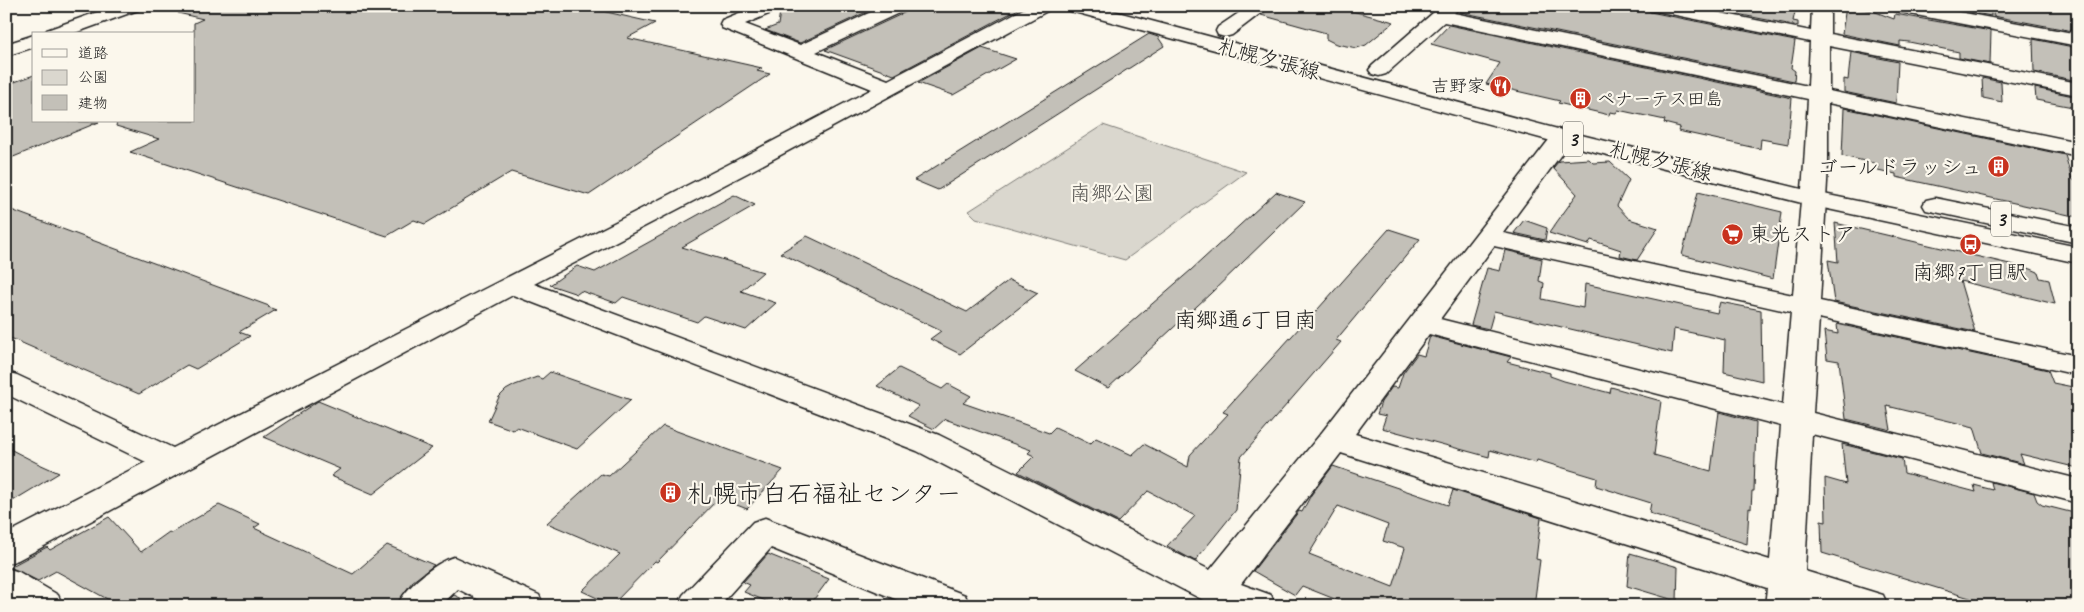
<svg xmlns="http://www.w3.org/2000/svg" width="2084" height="612" font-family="Caveat,'Klee One',sans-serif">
<rect width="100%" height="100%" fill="#fbf7ec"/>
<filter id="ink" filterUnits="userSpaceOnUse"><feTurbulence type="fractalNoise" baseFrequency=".02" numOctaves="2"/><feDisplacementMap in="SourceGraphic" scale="10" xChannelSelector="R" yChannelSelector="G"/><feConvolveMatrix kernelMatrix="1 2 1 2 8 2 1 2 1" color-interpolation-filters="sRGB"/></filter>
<g filter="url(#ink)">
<polygon fill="#dad7ce" stroke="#7b7a75" points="1103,125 1246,172 1125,260 976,218 969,211"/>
<g fill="#c3c0b8" stroke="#1c1c1c" fill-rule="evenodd">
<polygon points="179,6 580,6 655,23 627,38 762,68 757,71 770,74 589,195 511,172 425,224 414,220 387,236 130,152 159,139 116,126 117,121 194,121 194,23 203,19 178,13"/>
<polygon points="783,6 879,6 800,43 765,30 778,25 780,11"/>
<polygon points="910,6 1024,6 894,75 825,50 906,12"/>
<polygon points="1272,6 1333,6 1394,22 1366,45 1357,48 1336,44 1326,39 1326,33 1261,15"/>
<polygon points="1465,6 1645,6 1650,12 1795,41 1791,68 1795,71 1794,81 1460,12"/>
<polygon points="1696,6 1788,6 1787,10 1795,12 1793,21 1798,22 1798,26"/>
<polygon points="1846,6 1873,11 1894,19 1895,14 1991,31 1990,64 1959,58 1959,52 1909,42 1900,41 1900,46 1842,34"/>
<polygon points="1954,6 1991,6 1991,16 1954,9"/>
<polygon points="1994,6 2078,6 2078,32 1993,16"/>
<polygon points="1449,25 1792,98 1788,144 1761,139 1760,149 1678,131 1680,127 1664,123 1665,120 1618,110 1616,113 1610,112 1609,115 1558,103 1560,101 1486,84 1500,63 1431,44"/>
<polygon points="1149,34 1158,37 1164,46 938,190 914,180"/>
<polygon points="2033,39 2078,48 2078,81 2034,72"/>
<polygon points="982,48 1016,59 953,95 918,83"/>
<polygon points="1851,52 1898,62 1896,103 1844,92 1844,79 1848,80"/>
<polygon points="34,75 34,121 99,122 6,160 6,85"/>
<polygon points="1982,78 2001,82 2002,102 1983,98"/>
<polygon points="2035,88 2078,97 2078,108 2036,100"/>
<polygon points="1844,108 2065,155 2072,179 2078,183 2078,217 1896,177 1896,174 1878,170 1878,164 1842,156"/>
<polygon points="1589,159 1593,163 1610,162 1629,180 1617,206 1629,219 1658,228 1637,260 1620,256 1621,250 1591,240 1588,245 1549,233 1577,194 1553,168 1559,161"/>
<polygon points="1276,192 1305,202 1210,294 1108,388 1075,371 1191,270"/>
<polygon points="1698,192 1782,212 1773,279 1682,255"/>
<polygon points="734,195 755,205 682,247 763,272 741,291 776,303 746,330 704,316 697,322 623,297 616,303 581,291 577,294 550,285 577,266 595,272"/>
<polygon points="6,208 269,306 268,307 276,310 239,332 250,336 196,369 187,365 139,394 6,336"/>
<polygon points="1524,220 1547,228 1545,240 1514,233"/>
<polygon points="1835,223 2031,269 2038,272 2040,278 2049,280 2055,304 1960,281 1975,332 1834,302 1828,260 1838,262"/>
<polygon points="1389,229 1420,239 1336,340 1341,342 1241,457 1236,510 1195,561 1167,546 1195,516 1148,491 1118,522 1018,472 1034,456 1028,453 1031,450 945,419 934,429 908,416 919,406 877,386 899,368 942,389 948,384 971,396 963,403 1049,433 1055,427 1090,444 1096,438 1132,455 1144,444 1188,467 1190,455 1228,414 1223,412 1301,326 1302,327"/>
<polygon points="807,236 967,312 1009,280 1038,293 960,354 930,339 941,331 780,253"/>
<polygon points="1505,250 1542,259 1539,281 1544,283 1542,299 1583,308 1585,284 1717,313 1720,302 1761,310 1762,381 1724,372 1725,340 1674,329 1672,353 1494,311 1489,329 1471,325 1487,268 1500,271"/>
<polygon points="1837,324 2048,370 2053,383 2078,388 2078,468 2020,454 2024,464 1982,453 1974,427 1887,406 1891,430 1846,419 1839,361 1827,359 1824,331 1838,334"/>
<polygon points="1430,336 1511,357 1507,362 1550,373 1550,376 1564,381 1610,393 1611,387 1661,401 1654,455 1711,471 1719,412 1756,422 1754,491 1752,491 1751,509 1749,508 1747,544 1649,513 1651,503 1596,486 1597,478 1537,460 1536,463 1490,450 1489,457 1382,428 1386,416 1377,414 1381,402 1392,387 1398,388 1403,373 1417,354 1424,356"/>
<polygon points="550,372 631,400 577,449 517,427 513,430 488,421 499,397 506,390 515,385 537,377 542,379"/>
<polygon points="318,401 432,448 373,494 331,476 340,469 264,437"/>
<polygon points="663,426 783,470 747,509 719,498 657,562 655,561 612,605 582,591 620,554 547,523 601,474 609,476"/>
<polygon points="1842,444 1902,459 1904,473 1976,492 1974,485 1993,490 1991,482 2034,493 2037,501 2042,505 2078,514 2078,606 1996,606 1822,553 1821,521 1826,522 1825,478 1846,484"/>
<polygon points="6,447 37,463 59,473 6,505"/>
<path d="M1333,466l115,39 5,-15 88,28 -5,41 4,1 -6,46h-182l-50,-20 -7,9 -42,-24 46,-60 3,1 9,-17zM1338,506l50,19 -5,16 22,7 -12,39 -84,-33z"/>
<polygon points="219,505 260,524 254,528 353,574 387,545 434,565 412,582 395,606 120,606 56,571 38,581 10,567 47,547 50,550 109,517 141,552 169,532 171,533"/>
<polygon points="1630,553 1678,567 1677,601 1627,586"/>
<polygon points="768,554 829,579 809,606 798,606 779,598 773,604 744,592 750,585 743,582"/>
<polygon points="454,595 477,606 443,606"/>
</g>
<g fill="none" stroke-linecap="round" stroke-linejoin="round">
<defs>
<g id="minor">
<polygon points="114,6 141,6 138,10 72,34 45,34 47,30"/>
<path d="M756,6h25l-3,4 -33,14 55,21 84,-39h24l-3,4 -89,42 72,28 141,-74h23l-3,4 -300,162 -215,112 405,151 271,135 113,-139 232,-299 8,-2 8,2 3,5 -71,96 290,62 11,-130 4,-66 -364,-77 -58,52 -7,2 -7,-2 -3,-4 3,-4 69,-60h20l-7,7 354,73 2,-44 -154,-31 -6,-1 -3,-4h38l126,25 1,-25h18v28l248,49v12l-249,-49v45l249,51v14l-250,-53v62l-8,136 258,55v19l-259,-57 -6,95 265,66v24l-266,-69 -7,137 78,24 5,11h-66l-19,-6v6h-38l2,-18 -426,-135 -100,131 30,11 5,11h-59l-14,-6 -286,-149 -404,-156 -495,265 -12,4v-30l140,-72 -140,-68v-22l11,3 156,73 560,-286 139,-73 -150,-61 -2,-4 2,-4zM1494,246l297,66 -8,93 -343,-86zM1429,334l352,92 -11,134 -415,-126z"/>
<polygon points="1249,6 1270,6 1232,35 1225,37 1218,35 1216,31 1218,27"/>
<polygon points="1886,6 1926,6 2078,34 2078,46 1895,11 1889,10"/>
<polygon points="34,35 34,47 6,56 6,44"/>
<polygon points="765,518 965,595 970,606 912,606 771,548 719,606 678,606 683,595 753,522"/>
<path d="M454,557l85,38 5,11h-53l-33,-17 -18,17h-43c9,-19 37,-43 57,-49z"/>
<polygon points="6,568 19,572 58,595 63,606 15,606 6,600"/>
</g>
<g id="major">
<polygon points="1064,6 1095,6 1569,132 1814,192 2078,247 2078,263 1814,206 1555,142 1067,10"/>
<polygon points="1935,198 2078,227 2078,243 1926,210 1923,205 1926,200"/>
</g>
</defs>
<use href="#minor" stroke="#1c1c1c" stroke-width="3"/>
<use href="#major" stroke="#1c1c1c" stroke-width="3"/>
<use href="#minor" fill="#fbf7ec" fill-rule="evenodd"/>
<use href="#major" fill="#fbf7ec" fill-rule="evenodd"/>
</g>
</g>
<defs>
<symbol id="restaurant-disc" viewBox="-11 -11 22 22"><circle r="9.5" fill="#c8321e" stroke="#fbf7ec"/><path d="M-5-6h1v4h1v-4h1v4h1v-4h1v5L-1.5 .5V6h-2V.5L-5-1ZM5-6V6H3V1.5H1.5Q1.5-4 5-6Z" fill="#fff"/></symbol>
<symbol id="building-disc" viewBox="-11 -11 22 22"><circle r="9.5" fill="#c8321e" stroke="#fbf7ec"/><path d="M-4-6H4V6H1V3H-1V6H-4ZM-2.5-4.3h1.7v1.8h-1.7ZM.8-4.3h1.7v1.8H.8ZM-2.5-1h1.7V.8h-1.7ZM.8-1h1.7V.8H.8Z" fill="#fff"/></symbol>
<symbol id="supermarket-disc" viewBox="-11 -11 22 22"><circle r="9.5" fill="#c8321e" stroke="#fbf7ec"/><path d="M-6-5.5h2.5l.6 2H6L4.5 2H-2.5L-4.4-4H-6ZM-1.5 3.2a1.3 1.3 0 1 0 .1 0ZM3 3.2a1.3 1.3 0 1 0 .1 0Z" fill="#fff"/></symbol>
<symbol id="bus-disc" viewBox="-11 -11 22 22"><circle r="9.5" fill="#c8321e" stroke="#fbf7ec"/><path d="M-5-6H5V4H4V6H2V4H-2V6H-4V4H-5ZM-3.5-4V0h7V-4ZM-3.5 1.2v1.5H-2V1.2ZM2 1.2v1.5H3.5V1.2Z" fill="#fff"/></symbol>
</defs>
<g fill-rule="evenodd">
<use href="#restaurant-disc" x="1488" y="74" width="25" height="25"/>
<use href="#building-disc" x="1568" y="86" width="25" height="25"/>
<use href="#building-disc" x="1986" y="154" width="25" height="25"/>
<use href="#supermarket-disc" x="1720" y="222" width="25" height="25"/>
<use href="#bus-disc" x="1958" y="232" width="25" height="25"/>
<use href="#building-disc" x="658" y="480" width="25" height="25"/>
</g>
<g text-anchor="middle" stroke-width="4.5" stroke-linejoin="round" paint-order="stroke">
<g font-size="18" fill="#1c1c1c" stroke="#fbf7ec" text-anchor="end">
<text x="1485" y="92">吉野家</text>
<text x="1597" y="105" text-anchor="start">ペナーテス田島</text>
</g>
<g fill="#fbf7ec" stroke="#5f5e5a" stroke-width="1">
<rect x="1563" y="121.5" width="20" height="35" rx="4"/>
<rect x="1991" y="201.5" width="20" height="35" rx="4"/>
</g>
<g font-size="20" font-weight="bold" fill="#1c1c1c">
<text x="1573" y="146">3</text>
<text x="2001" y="226">3</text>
</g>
<g font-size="21" fill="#1c1c1c" stroke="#fbf7ec">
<text transform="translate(1269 59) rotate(15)" y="7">札幌夕張線</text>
<text transform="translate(1661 161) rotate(14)" y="7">札幌夕張線</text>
</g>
<g font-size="21" fill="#1c1c1c" stroke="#fbf7ec" text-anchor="end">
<text x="1982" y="174">ゴールドラッシュ</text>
<text x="1749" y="241" text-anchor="start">東光ストア</text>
<text x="1970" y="279" text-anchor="middle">南郷7丁目駅</text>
</g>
<g font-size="21" fill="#555451" stroke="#fbf7ec">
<text x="1112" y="200">南郷公園</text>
</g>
<g font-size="22" fill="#1c1c1c" stroke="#fbf7ec">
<text x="1245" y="327">南郷通6丁目南</text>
</g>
<g font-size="25" fill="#1c1c1c" stroke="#fbf7ec" text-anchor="start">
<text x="687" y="502">札幌市白石福祉センター</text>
</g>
</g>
<rect width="2084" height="612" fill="none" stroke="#fbf7ec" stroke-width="25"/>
<rect x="12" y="12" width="2059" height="587" fill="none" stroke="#1c1c1c" stroke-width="2" filter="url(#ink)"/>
<rect x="32" y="32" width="162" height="90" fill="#fbf7ec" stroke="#a29f99"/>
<rect x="42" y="49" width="25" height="8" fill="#fbf7ec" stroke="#a29f99"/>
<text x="78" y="58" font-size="15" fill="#1c1c1c">道路</text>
<rect x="42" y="70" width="25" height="15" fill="#dad7ce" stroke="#a29f99"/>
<text x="78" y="82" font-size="15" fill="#1c1c1c">公園</text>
<rect x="42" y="95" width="25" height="15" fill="#c3c0b8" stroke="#a29f99"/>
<text x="78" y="108" font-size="15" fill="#1c1c1c">建物</text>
</svg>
